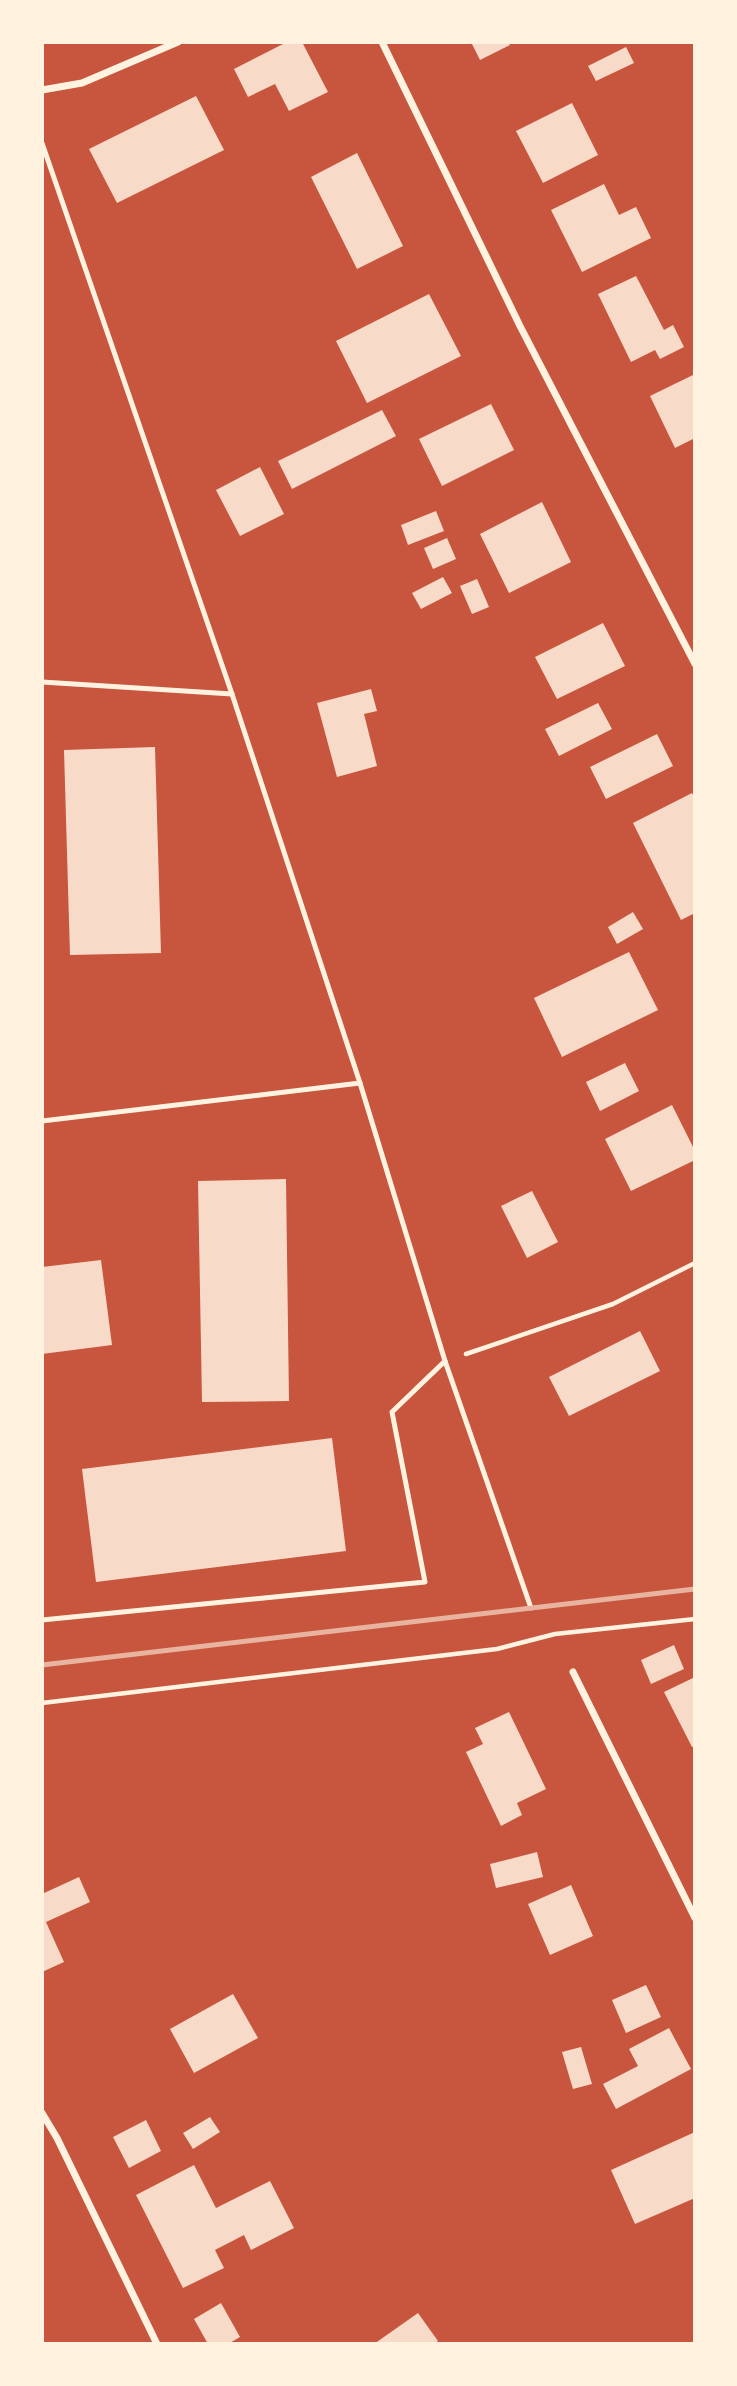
<svg xmlns="http://www.w3.org/2000/svg" width="737" height="2386" font-family="'Nunito Sans',sans-serif">
<rect width="100%" height="100%" fill="#c8553d"/>
<g fill="#f7dbc8">
<polygon points="287,42 302,42 328,92 289,111 275,84 248,97 234,69"/>
<polygon points="471,42 508,42 510,45 480,60"/>
<polygon points="626,47 634,63 596,81 588,66"/>
<polygon points="196,96 224,150 117,203 89,149"/>
<polygon points="572,103 598,155 543,183 516,131"/>
<polygon points="357,153 403,246 357,269 311,177"/>
<polygon points="604,184 619,215 636,207 651,238 582,272 551,210"/>
<polygon points="636,276 664,330 673,325 684,347 660,359 655,350 631,362 598,294"/>
<polygon points="429,294 461,356 367,403 336,341"/>
<polygon points="695,374 695,438 675,448 650,396"/>
<polygon points="491,404 514,450 442,486 419,439"/>
<polygon points="382,410 396,436 292,489 278,461"/>
<polygon points="260,467 284,514 240,536 216,490"/>
<polygon points="542,502 571,562 509,593 480,534"/>
<polygon points="436,511 444,531 408,545 401,525"/>
<polygon points="447,538 456,559 433,569 424,548"/>
<polygon points="443,577 452,593 421,609 412,593"/>
<polygon points="477,579 489,607 472,614 460,586"/>
<polygon points="603,623 625,666 557,699 535,657"/>
<polygon points="371,689 377,711 364,714 377,766 337,777 317,703"/>
<polygon points="598,703 612,729 559,756 545,729"/>
<polygon points="657,734 673,766 606,799 590,767"/>
<polygon points="155,747 161,953 70,955 64,750"/>
<polygon points="692,793 695,799 695,913 681,920 633,823"/>
<polygon points="633,912 643,929 617,944 608,927"/>
<polygon points="629,952 658,1010 562,1057 534,998"/>
<polygon points="625,1063 639,1091 600,1111 586,1082"/>
<polygon points="672,1105 695,1151 695,1160 631,1191 605,1139"/>
<polygon points="286,1179 289,1401 202,1402 198,1181"/>
<polygon points="532,1191 558,1242 527,1258 501,1206"/>
<polygon points="101,1260 112,1345 42,1354 42,1267"/>
<polygon points="640,1331 660,1371 569,1416 549,1377"/>
<polygon points="332,1438 346,1551 96,1582 82,1469"/>
<polygon points="674,1645 684,1669 651,1684 641,1660"/>
<polygon points="695,1677 695,1746 692,1747 664,1692"/>
<polygon points="509,1712 546,1789 517,1803 522,1815 501,1826 466,1752 483,1744 475,1728"/>
<polygon points="537,1852 543,1877 496,1888 490,1864"/>
<polygon points="79,1877 90,1902 46,1922 64,1962 42,1972 42,1894"/>
<polygon points="571,1885 593,1936 550,1955 528,1904"/>
<polygon points="646,1985 661,2017 626,2033 612,2000"/>
<polygon points="233,1994 258,2038 194,2073 170,2029"/>
<polygon points="669,2028 691,2069 616,2109 603,2084 638,2066 629,2049"/>
<polygon points="581,2047 592,2084 573,2089 562,2052"/>
<polygon points="210,2117 220,2132 193,2149 183,2133"/>
<polygon points="146,2120 161,2151 129,2168 113,2137"/>
<polygon points="695,2132 695,2198 635,2224 611,2170"/>
<polygon points="194,2165 216,2208 270,2181 294,2228 251,2250 244,2235 215,2250 224,2268 183,2288 136,2195"/>
<polygon points="221,2303 240,2337 228,2344 208,2344 194,2319"/>
<polygon points="418,2313 438,2341 434,2344 374,2344"/>
</g>
<g fill="none" stroke-linecap="round" stroke-linejoin="round">
<g stroke="#fff3e0" stroke-width="4.5">
<polyline points="466,1354 613,1304 695,1263"/>
<polyline points="42,1703 497,1649 555,1634 695,1619"/>
</g>
<g stroke="#fff3e0" stroke-width="5">
<polyline points="42,143 232,694 360,1083 42,1121"/>
<polyline points="42,682 232,694"/>
<polyline points="360,1083 445,1361 531,1608"/>
<polyline points="42,1620 425,1582 392,1412 445,1361"/>
</g>
<g stroke="#fff3e0" stroke-width="7">
<polyline points="382,42 520,326 695,664"/>
<polyline points="42,90 82,83 178,42"/>
<polyline points="573,1672 695,1918"/>
<polyline points="42,2113 57,2138 157,2344"/>
</g>
<polyline stroke="#e9b49f" stroke-width="5" points="42,1665 695,1589"/>
</g>
<rect width="737" height="2386" fill="none" stroke="#fff3e0" stroke-width="88"/>
</svg>
